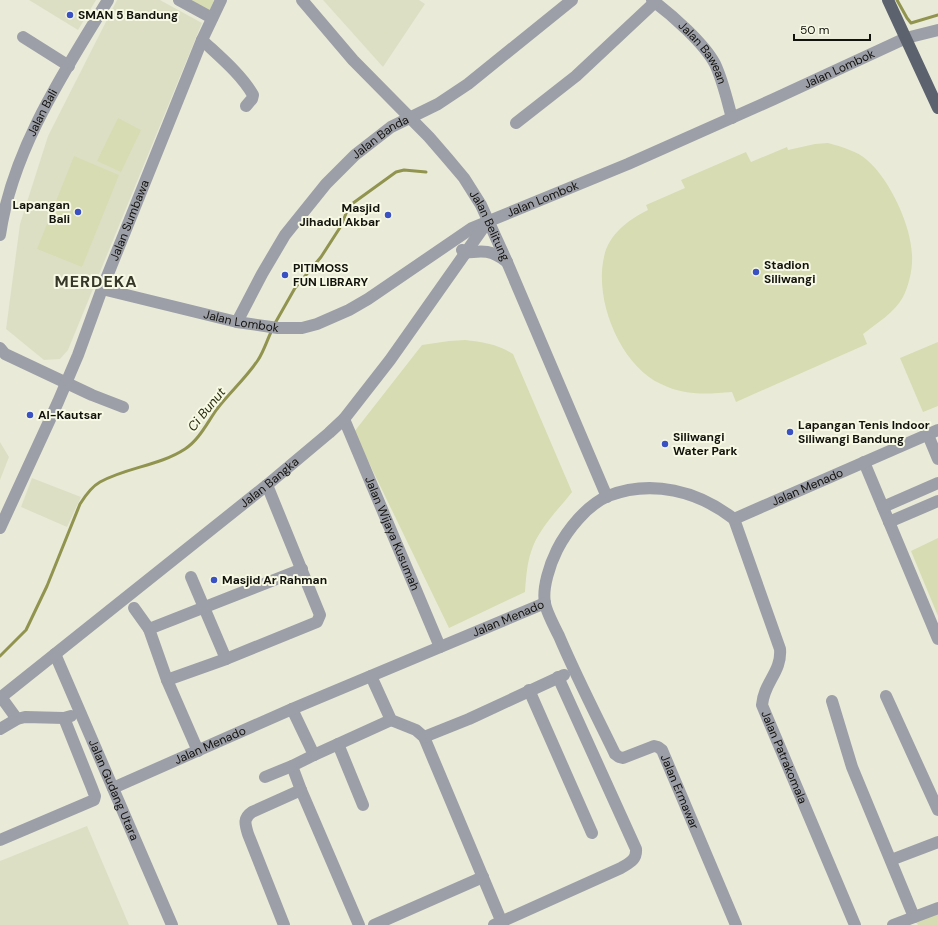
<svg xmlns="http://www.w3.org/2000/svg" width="938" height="925" font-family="'DM Sans',sans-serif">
<rect width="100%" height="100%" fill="#e9ebd8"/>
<g fill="#dddfc5">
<polygon points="29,0 96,0 78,30"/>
<polygon points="117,0 160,0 202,23 68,350 60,359 44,360 6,329 20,224 48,136"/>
<polygon points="323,0 419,0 425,4 383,67"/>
<polygon points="0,442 9,457 0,480"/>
<polygon points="32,478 81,497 67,527 21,507"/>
<polygon points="87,826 129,925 0,925 0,861"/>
</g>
<g fill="#d8dcb2">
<polygon points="187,0 214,0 209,12"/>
<polygon points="118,118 141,130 121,172 97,161"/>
<path d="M828,143c14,4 29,8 39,17 23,20 44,65 45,95 1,13 -3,30 -9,42 -8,15 -27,27 -40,37l4,10 -131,58 -4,-10c-25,2 -47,4 -71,-8 -41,-19 -67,-84 -57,-127 4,-22 25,-38 44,-47l-2,-5 39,-17 -4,-8 65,-28 5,10 36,-15 1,3 27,-6z"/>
<polygon points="74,156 119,175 82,267 37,249"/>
<path d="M465,340c18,2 32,4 48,14l59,138c-14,18 -34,37 -41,60 -4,12 -5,26 -6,40l-76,36 -95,-196 68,-87 27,-4z"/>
<polygon points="938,342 938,406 923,412 900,358"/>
<polygon points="938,538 938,616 911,551"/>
<polygon points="938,913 938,925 918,925 916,922"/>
</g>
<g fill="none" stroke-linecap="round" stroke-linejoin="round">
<g stroke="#90944f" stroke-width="3">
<polyline points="897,0 907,18 911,23 938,15"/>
<polyline points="274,325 295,288 321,257 341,226 349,206 396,172 404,170 426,172"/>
<path d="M0,656l26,-26 21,-44 33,-82c5,-8 11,-17 20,-22 27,-15 59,-16 85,-33 14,-9 22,-26 32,-40 13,-17 29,-31 41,-49 6,-9 9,-20 14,-30"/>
</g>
<g stroke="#9c9fa7" stroke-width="12">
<polyline points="179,0 212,18"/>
<path id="s1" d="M302,0l51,60 76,77 19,22 16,19 17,27 26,57 100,235"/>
<path id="s2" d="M652,0c20,15 52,43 63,64 8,17 12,36 17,54"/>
<polyline points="23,37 69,66"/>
<path d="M202,40c17,16 40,35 51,55l-1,4 -6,7"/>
<polyline points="516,123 576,76 655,2"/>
<path id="s3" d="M0,235c12,-85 64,-163 108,-235"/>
<path d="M462,250l2,3c19,-3 28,-3 43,9"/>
<path id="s4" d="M102,289l135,33 41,6h24l15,-4 32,-14 19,-11 104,-71 156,-64 146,-65 132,-61 32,-8"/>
<path id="s5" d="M237,322l25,-48 23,-39 41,-51 29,-29 36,-28 47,-23 30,-20 104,-84"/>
<polyline points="0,348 5,354 92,395 123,407"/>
<path id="s6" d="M344,419l96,228"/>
<polyline points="928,435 938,459"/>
<polyline points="864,462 938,639"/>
<polyline points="883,507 938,483"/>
<path id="s7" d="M734,519c-36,-28 -82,-40 -126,-23 -21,9 -41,34 -51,54 -7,14 -15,38 -12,53 1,8 10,25 14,33 17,40 37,79 56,118l4,3 4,1 31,-12 4,1 4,3 74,175"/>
<path id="s8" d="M734,519l46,130c2,23 -16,33 -18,56l93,220"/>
<path id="s9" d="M734,519l204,-89"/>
<polyline points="889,522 938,501"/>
<path id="s10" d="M0,528l58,-126 20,-47 24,-66 100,-249 19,-40"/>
<polyline points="191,577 226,659"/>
<polyline points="134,608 149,629"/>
<path id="s11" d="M55,654l117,271"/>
<polyline points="371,676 391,720 416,730 424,737 503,925"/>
<polyline points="167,680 226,659 317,622 320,615 267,485"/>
<polyline points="529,690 592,833"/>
<polyline points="886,696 938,810"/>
<polyline points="1,697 17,719"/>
<path id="s12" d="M0,698l267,-213 62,-52 15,-14 46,-59 98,-139"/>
<polyline points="832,701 852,767 914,917"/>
<polyline points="292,709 314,755"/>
<polyline points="0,729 17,719 25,717 64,718 71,716"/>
<polyline points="424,737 469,719 564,675"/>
<polyline points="338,744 363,805"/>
<polyline points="198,751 167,680 149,629 302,569"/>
<polyline points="292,766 301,790 359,925"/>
<polyline points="265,777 292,766 314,755 391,720"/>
<path id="s13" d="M113,788l179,-79 253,-106"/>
<polyline points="0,840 94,800 95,796 92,788 64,718"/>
<polyline points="891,860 938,842"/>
<path d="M284,925l-36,-91c-3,-10 -5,-16 4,-22l49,-22"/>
<polyline points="374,925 483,877"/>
<path d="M494,925l127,-57c8,-5 16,-8 15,-19l-78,-172"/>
<polyline points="893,925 938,908"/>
</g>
<polyline stroke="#5d626f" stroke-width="12" points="888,0 938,108"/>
</g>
<g fill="#3951c3" stroke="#f7f9e5" stroke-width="1.5">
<circle cx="70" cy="15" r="4"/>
<circle cx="78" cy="212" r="4"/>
<circle cx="388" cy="215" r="4"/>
<circle cx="756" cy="272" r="4"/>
<circle cx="285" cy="275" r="4"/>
<circle cx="30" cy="415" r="4"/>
<circle cx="790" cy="432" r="4"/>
<circle cx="665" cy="444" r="4"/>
<circle cx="214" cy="580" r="4"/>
</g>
<g text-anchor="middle" stroke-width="4" stroke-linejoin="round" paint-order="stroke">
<g font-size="12" font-weight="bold" fill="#13130d" stroke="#f7f9e5" text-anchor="start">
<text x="78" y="19">SMAN 5 Bandung</text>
<text x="70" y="209" text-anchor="end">Lapangan<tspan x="70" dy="14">Bali</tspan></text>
<text x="380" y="212" text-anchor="end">Masjid<tspan x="380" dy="14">Jihadul Akbar</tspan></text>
<text x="764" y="269">Stadion<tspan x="764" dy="14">Siliwangi</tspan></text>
<text x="293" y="272">PITIMOSS<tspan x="293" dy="14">FUN LIBRARY</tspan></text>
<text x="38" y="419">Al-Kautsar</text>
<text x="798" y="429">Lapangan Tenis Indoor<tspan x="798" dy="14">Siliwangi Bandung</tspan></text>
<text x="673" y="441">Siliwangi<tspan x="673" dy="14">Water Park</tspan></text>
<text x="222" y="584">Masjid Ar Rahman</text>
</g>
<g font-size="12" fill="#13130d" stroke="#f7f9e5">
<text dy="4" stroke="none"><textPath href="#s2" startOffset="74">Jalan Bawean</textPath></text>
<text dy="4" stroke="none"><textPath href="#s4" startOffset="803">Jalan Lombok</textPath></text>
<text dy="4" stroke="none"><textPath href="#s3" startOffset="130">Jalan Bali</textPath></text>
<text dy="4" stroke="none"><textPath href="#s5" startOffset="237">Jalan Banda</textPath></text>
<text dy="4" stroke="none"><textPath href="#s4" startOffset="479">Jalan Lombok</textPath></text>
<text dy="4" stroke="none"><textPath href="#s10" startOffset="334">Jalan Sumbawa</textPath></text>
<text dy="4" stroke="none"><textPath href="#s1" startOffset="295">Jalan Belitung</textPath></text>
<text dy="4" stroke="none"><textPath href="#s4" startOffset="143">Jalan Lombok</textPath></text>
<text dy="4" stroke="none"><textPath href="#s12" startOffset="345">Jalan Bangka</textPath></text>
<text dy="4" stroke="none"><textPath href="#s9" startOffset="80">Jalan Menado</textPath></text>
<text dy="4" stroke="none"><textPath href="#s6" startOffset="124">Jalan Wijaya Kusumah</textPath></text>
<text dy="4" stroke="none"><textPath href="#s13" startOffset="430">Jalan Menado</textPath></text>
<text dy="4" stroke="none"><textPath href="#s13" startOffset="106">Jalan Menado</textPath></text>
<text dy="4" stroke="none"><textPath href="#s8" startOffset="254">Jalan Patrakomala</textPath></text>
<text dy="4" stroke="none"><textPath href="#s11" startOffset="148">Jalan Gudang Utara</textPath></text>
<text dy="4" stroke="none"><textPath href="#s7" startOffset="528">Jalan Ermawar</textPath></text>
</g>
<g font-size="13" font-style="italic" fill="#2b2d0d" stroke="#f7f9e5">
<text transform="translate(206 409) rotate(-51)" y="5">Ci Bunut</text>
</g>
<g font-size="16" font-weight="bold" letter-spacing="1" fill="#363728" stroke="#f7f9e5">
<text x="96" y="287">MERDEKA</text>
</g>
</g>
<path d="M794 34v6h76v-6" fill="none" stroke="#13130d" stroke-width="2"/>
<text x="800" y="34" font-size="12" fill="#13130d" stroke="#f7f9e5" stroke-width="3" paint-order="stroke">50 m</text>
</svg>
